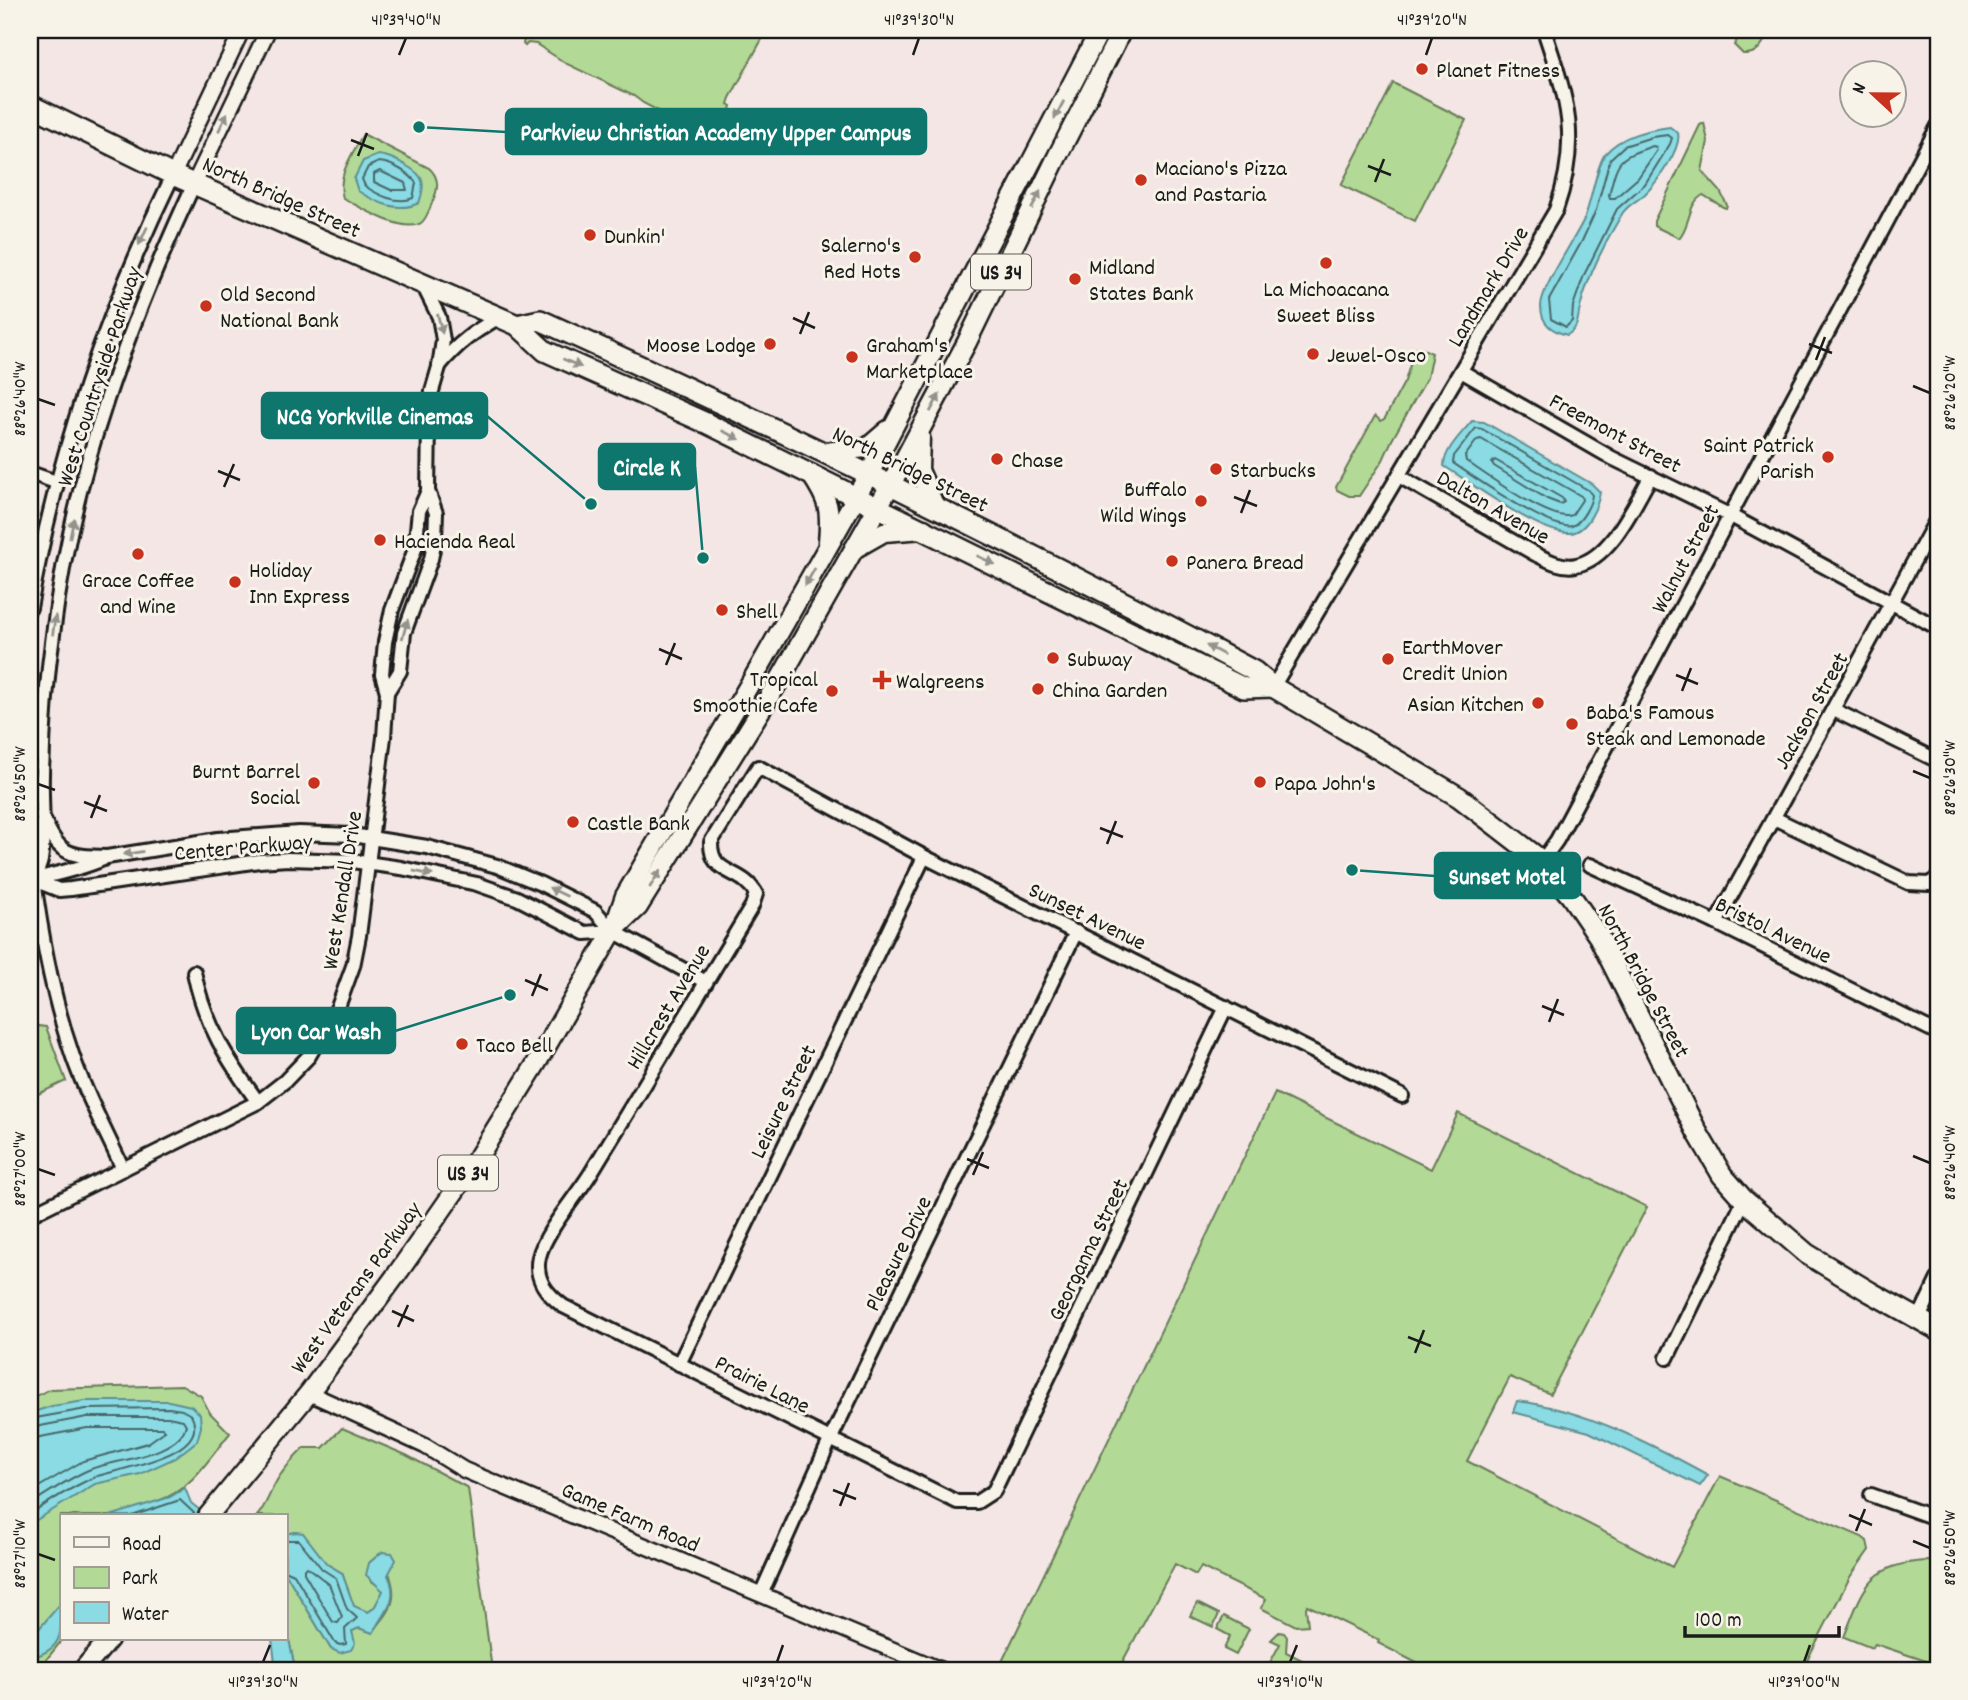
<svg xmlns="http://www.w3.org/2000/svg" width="1968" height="1700" font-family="Dekko,sans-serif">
<rect width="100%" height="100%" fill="#f3e6e4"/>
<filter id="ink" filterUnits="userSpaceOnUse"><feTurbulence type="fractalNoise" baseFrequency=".0143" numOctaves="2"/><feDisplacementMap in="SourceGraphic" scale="14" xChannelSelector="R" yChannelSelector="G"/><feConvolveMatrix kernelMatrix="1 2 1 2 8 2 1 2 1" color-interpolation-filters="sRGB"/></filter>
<g filter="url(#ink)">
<g fill="#b2d995" stroke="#677a58" stroke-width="2">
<polygon points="521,30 767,30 730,98 728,104 731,106 730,110 716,141 643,103 634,96 567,64 536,44 528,43 525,46 523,44 525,35"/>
<path d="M1743,30h27c-7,13 -11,25 -27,24l-9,-9z"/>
<polygon points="1393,83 1466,120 1415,221 1341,185"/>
<path d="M1704,123l4,18 -6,30 18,20 7,14 -1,3 -3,-1 -20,-12c-16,9 -12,30 -24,43l-25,-12v-5l46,-96z"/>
<path d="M363,134l66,34c10,9 10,19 5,30 -3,7 -7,21 -13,25 -17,11 -62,-16 -78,-25 -7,-22 10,-45 20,-64z"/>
<polygon points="1421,348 1432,353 1427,378 1392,440 1383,460 1359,496 1349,496 1337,490 1336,487 1375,416 1381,421 1385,418 1405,381 1415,349"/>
<polygon points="30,1025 46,1027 66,1081 30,1098"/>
<polygon points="1275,1093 1431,1169 1458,1113 1647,1207 1550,1394 1510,1377 1467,1461 1672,1567 1720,1476 1862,1537 1867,1541 1869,1550 1850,1577 1802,1670 1749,1668 1748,1670 1430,1670 1378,1643 1379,1640 1307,1605 1306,1608 1308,1625 1296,1626 1261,1608 1266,1599 1201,1567 1196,1575 1175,1564 1118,1670 998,1670"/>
<path d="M182,1385l19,11 9,17 20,20c-21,26 -39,57 -72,68v15h-97l2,123 -25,31h-8v-271l20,-10z"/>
<path d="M342,1428l64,27 62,33 24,182h-197l-10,-50v-48l46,77 20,-15 1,-3 7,-3 14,5c5,-9 13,-16 17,-25 9,-18 -3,-38 -8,-56l-13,11 1,17 14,10 -10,18 -6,4 -14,-5 -12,-34 -15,-9 -31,-32 -11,2v-18h-28c9,-10 12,-22 19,-34 7,-13 18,-24 28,-34h19z"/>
<path d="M1926,1561l12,1v108h-14l2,-9 -51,-17 -3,4 -28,-11c19,-47 23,-73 82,-76z"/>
<polygon points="1197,1603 1219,1614 1213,1627 1190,1616"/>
<polygon points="1224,1616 1249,1629 1236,1655 1224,1649 1230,1636 1217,1629"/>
<polygon points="1279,1632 1284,1633 1287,1637 1286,1652 1302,1660 1298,1670 1266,1670 1280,1644 1271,1640"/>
</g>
<g fill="#8adbe3" stroke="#5e8f93" stroke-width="2">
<path d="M1670,127l8,6c4,15 -21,49 -32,60 -8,8 -18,11 -24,21 -16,26 -35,64 -42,94 -3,12 -1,20 -13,27 -15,-4 -26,-11 -26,-29 0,-18 34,-67 43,-87 7,-15 13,-57 22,-66 16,-18 41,-23 64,-26z"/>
<path d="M378,155c9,1 14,3 22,7 21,12 28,16 19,41 -21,10 -42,0 -61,-12l-4,-12 9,-18z"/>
<path d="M1472,421l12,1 108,62 8,8c-2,14 -13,40 -30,41 -29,2 -99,-50 -126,-67 0,-16 18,-33 28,-45z"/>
<polygon points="85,1401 169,1401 191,1406 200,1414 201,1427 197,1441 175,1458 140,1474 95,1484 30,1524 30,1413 52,1406"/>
<path d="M1517,1401c66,8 133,42 191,74l-8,11 -111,-54 -76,-20z"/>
<polygon points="185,1488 191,1503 207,1516 110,1516 170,1497"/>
<path d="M296,1532l7,1 24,31 15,9 12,33 14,6 6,-4 9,-17 -17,-16 3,-12 13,-11 10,1 4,7 -8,15c12,25 -3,37 -15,58l-14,-5 -7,3 3,12 -4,7 -11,3 -9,-4 -46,-77v-38z"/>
<path d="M61,1603c0,31 3,46 -31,55v-26l7,-1z"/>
<polygon points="285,1620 294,1664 295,1670 276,1670 272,1639 285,1639"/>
</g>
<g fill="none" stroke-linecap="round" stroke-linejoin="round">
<g stroke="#48686c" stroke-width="2">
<polygon points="1668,135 1672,138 1670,144 1645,184 1617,209 1584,275 1573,306 1572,321 1566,327 1551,319 1549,300 1582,241 1596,210 1610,159 1624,146 1652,137"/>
<path d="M1653,146l3,1 1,3 -19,28 -23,20h-5l-1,-3c9,-36 8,-37 44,-49z"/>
<path d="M379,162c12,1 30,10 37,21l-3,15c-15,7 -35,-3 -48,-12l-3,-7 6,-12z"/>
<polygon points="380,171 405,183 407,190 391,190 374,182 374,174"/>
<path d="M1476,428l6,1 106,61 4,5c-1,9 -10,27 -20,31 -19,6 -100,-50 -119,-63l1,-7z"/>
<path d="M1481,439l100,57 1,4 -10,15c-19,9 -88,-42 -106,-54l-1,-5 12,-16z"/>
<polygon points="1495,460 1562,498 1564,502 1560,504 1547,499 1494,466 1492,463"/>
<path d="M30,1419l56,-10 83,-1 13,2 9,5c23,42 -79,54 -99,63 -21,10 -44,24 -62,37"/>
<path d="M30,1428l57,-11h81l15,3 3,5c-7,30 -71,35 -95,44 -21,8 -42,24 -61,35"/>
<polyline points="30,1439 87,1428 162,1428 165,1431 148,1443 83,1461 30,1492"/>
<polyline points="132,1516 180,1500 197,1516"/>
<polyline points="285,1540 299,1540 322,1569 336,1578 347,1609 357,1618 345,1629 346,1644 340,1645 335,1643 294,1574 285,1570"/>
<polygon points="307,1567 329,1584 342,1617 338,1623 333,1622 304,1573 304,1569"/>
</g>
<defs>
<g id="minor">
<path d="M439,366c19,-23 35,-34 60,-49"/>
<polyline points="1461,371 1612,458 1731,516 1938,628"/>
<polyline points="30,473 56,482"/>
<path d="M1399,476l136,78c12,6 27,14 41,11 35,-6 59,-62 75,-89"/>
<path d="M30,608c26,-151 76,-296 143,-433"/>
<path d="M1273,687l283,-477c25,-72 11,-111 -12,-180"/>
<polyline points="387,692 400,671 404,633 431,559 435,539 436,513 428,491 429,421 432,391 439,367 443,340 439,317 423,285"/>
<polyline points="1834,710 1938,761"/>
<path d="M42,815c15,38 25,42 65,42l111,-18 81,-6 53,2 75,12 70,19 44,18 54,27 18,20 93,51"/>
<polyline points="1774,818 1909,883 1929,884 1938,878"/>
<polyline points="1542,861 1557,840 1938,126"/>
<polyline points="1590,865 1716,923 1938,1033"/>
<path d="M32,874l2,6c8,60 19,119 39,177 13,38 33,75 50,112"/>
<path d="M31,880c24,-6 50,-11 72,-21"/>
<path d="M34,880c2,-7 6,-14 7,-20 4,-23 0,-61 1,-85 1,-50 5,-99 12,-148 19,-154 75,-303 140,-443"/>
<polyline points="34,880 59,890 71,889 259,861 288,859 352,861 401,868 477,884 517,898 585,933 613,931"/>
<polyline points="1716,923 1938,517"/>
<path d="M194,972c10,51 34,89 64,130"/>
<path d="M1226,1007l-232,484 -17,11h-20l-394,-196c-16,-12 -29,-27 -24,-49 6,-26 39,-62 53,-86 54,-88 107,-177 160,-265l4,-12c-14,-27 -46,-17 -45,-52l47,-75 165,89 479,240"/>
<polyline points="30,1215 258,1102 285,1081 309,1056 338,1007 353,966 359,936 384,737 387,692 382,674 385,642 392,610 415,549 419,511 428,491"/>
<polyline points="1918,1320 1938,1279"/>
<polyline points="1667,1358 1744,1200"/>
<polyline points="679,1364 924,857"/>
<polyline points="1871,1495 1938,1519"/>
<polyline points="761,1594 830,1440 1076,932"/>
</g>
<g id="tertiary">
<polyline points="173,175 242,30"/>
<polyline points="194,184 268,30"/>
<polyline points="309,1393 425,1446 464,1470 941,1670"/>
</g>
<g id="primary">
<polyline points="920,437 919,470 935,507"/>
<polyline points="824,452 867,448 888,430"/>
<path d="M811,474c18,27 20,35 17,68"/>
<polyline points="854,549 884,532 924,529"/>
<polyline points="615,929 638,907 779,681 896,475 967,342 1058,155 1122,30"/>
<polyline points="208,1516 309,1393 397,1274 475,1162 536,1064 613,931 625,896 758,670 869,474 1100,30"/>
<polyline points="83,1670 109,1639"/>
</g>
<g id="trunk">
<polyline points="30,105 173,175 517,325 545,351 706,423 1244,688 1273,687"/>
<path d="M517,325l23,-5c242,110 480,225 714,351l19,16 186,110 83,64 29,35 28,41 98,195 25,43 22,25 63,54 63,38 68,38"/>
</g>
</defs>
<use href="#minor" stroke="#1c1c1c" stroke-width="18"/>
<use href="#tertiary" stroke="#1c1c1c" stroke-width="19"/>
<use href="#primary" stroke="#1c1c1c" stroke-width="23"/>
<use href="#trunk" stroke="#1c1c1c" stroke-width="24"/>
<use href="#minor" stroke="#f7f3e8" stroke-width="12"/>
<use href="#tertiary" stroke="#f7f3e8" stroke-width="14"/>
<use href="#primary" stroke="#f7f3e8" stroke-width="18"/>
<use href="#trunk" stroke="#f7f3e8" stroke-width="19"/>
</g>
<defs><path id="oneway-solid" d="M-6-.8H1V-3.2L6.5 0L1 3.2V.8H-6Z" transform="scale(1.75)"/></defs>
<g fill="#94928c">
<use href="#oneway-solid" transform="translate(1059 110) rotate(118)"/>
<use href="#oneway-solid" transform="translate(223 122) rotate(-64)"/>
<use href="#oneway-solid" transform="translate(1036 200) rotate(-64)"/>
<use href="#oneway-solid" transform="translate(143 236) rotate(115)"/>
<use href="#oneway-solid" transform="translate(440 324) rotate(76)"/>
<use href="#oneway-solid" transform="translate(572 363) rotate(24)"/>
<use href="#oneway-solid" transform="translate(935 403) rotate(-62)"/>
<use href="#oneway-solid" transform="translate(731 435) rotate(26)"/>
<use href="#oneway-solid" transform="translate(72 528) rotate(-77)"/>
<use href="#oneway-solid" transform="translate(986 560) rotate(26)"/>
<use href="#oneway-solid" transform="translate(810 577) rotate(119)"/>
<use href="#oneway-solid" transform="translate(54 625) rotate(-82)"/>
<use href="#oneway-solid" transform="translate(405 629) rotate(-74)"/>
<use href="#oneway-solid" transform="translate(1215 650) rotate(-152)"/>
<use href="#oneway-solid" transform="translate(133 853) rotate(171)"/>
<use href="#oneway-solid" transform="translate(423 873) rotate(12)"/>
<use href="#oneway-solid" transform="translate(655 879) rotate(-58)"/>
<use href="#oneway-solid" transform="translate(558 892) rotate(-154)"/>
</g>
</g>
<path fill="none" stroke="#1c1c1c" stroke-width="2.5" d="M399,55l7,-17M913,55l6,-17M1426,55l6,-17M351,140l23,9M358,156l9,-23M1368,166l23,9M1375,182l9,-23M793,318l22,10M800,334l9,-22M1809,344l23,9M1816,360l9,-23M1913,386l17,7M38,399l17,6M218,471l22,9M224,487l10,-23M1234,497l23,9M1241,513l9,-23M659,649l23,10M666,665l9,-22M1676,675l22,9M1682,691l9,-23M1913,771l17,7M38,784l17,6M84,802l23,9M91,818l9,-23M1100,828l23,9M1107,844l9,-23M525,980l23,10M532,996l9,-22M1542,1006l22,9M1549,1022l9,-23M1913,1156l17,7M967,1159l22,9M38,1169l17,6M973,1175l10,-23M392,1311l22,10M398,1327l10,-22M1408,1337l23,9M1415,1353l9,-23M833,1490l23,9M840,1506l9,-23M1849,1515l23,10M1856,1531l9,-22M1913,1541l17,7M38,1554l17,6M263,1662l7,-17M777,1662l6,-17M1290,1662l7,-17M1804,1662l6,-17"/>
<g fill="#c8321e" stroke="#f7f3e8" stroke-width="2.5">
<circle cx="1422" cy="69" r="7"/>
<circle cx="1141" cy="180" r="7"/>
<circle cx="590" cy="235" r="7"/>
<circle cx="915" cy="257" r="7"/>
<circle cx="1326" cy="263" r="7"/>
<circle cx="1075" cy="279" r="7"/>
<circle cx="206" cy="306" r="7"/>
<circle cx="770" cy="344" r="7"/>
<circle cx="1313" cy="354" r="7"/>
<circle cx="852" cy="357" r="7"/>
<circle cx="1828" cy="457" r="7"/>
<circle cx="997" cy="459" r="7"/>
<circle cx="1216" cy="469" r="7"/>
<circle cx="1201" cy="501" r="7"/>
<circle cx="380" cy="540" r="7"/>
<circle cx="138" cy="554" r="7"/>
<circle cx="1172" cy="561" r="7"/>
<circle cx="235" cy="582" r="7"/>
<circle cx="722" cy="610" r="7"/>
<circle cx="1053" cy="658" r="7"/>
<circle cx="1388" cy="659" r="7"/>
<path d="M878.5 669.5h7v7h7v7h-7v7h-7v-7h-7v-7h7z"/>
<circle cx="1038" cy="689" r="7"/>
<circle cx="832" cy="691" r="7"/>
<circle cx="1538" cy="703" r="7"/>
<circle cx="1572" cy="724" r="7"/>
<circle cx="1260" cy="782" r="7"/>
<circle cx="314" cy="783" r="7"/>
<circle cx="573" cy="822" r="7"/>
<circle cx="462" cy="1044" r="7"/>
</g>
<g text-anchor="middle" stroke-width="6" stroke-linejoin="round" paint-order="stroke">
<g fill="#f7f3e8" stroke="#5e5c59" stroke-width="2">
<rect x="971" y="254.5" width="60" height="35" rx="5"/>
<rect x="438" y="1155.5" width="60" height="35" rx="5"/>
</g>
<g font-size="21" font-weight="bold" fill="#1c1c1c">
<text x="1001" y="279">US 34</text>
<text x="468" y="1180">US 34</text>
</g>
<g font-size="23" fill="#1c1c1c" stroke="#f7f3e8" text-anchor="start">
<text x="1436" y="77">Planet Fitness</text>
<text x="1155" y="175">Maciano's Pizza<tspan x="1155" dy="26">and Pastaria</tspan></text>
<text x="604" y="243">Dunkin'</text>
<text x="901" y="252" text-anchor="end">Salerno's<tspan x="901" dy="26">Red Hots</tspan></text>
<text x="1089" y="274">Midland<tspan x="1089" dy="26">States Bank</tspan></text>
<text x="1326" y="296" text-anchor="middle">La Michoacana<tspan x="1326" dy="26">Sweet Bliss</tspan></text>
<text x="220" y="301">Old Second<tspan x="220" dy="26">National Bank</tspan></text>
<text x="756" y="352" text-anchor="end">Moose Lodge</text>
<text x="866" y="352">Graham's<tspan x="866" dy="26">Marketplace</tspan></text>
<text x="1327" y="362">Jewel-Osco</text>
<text x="1814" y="452" text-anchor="end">Saint Patrick<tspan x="1814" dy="26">Parish</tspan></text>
<text x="1011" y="467">Chase</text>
<text x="1230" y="477">Starbucks</text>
<text x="1187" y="496" text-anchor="end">Buffalo<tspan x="1187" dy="26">Wild Wings</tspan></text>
<text x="394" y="548">Hacienda Real</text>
<text x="1186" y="569">Panera Bread</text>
<text x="249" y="577">Holiday<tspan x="249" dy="26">Inn Express</tspan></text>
<text x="138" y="587" text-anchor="middle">Grace Coffee<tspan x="138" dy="26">and Wine</tspan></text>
<text x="736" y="618">Shell</text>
<text x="1402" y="654">EarthMover<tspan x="1402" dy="26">Credit Union</tspan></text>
<text x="1067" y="666">Subway</text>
<text x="818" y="686" text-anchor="end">Tropical<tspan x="818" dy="26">Smoothie Cafe</tspan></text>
<text x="896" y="688">Walgreens</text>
<text x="1052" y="697">China Garden</text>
<text x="1524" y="711" text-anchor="end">Asian Kitchen</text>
<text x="1586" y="719">Baba's Famous<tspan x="1586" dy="26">Steak and Lemonade</tspan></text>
<text x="300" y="778" text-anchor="end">Burnt Barrel<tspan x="300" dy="26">Social</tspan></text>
<text x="1274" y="790">Papa John's</text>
<text x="587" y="830">Castle Bank</text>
<text x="476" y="1052">Taco Bell</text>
</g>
<g font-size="23" fill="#1c1c1c" stroke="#f7f3e8">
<text transform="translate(282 196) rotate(24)" y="8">North Bridge Street</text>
<text transform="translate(1487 286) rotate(-59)" y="8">Landmark Drive</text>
<text transform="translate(98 376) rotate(-72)" y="8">West Countryside Parkway</text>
<text transform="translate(1616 432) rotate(28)" y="8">Freemont Street</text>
<text transform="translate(911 468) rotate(26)" y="8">North Bridge Street</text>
<text transform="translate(1494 506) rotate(30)" y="8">Dalton Avenue</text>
<text transform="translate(1684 558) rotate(-62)" y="8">Walnut Street</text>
<text transform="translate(1810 710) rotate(-61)" y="8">Jackson Street</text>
<text transform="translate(243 846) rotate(-5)" y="8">Center Parkway</text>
<text transform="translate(341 890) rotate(-81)" y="8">West Kendall Drive</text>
<text transform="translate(1088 915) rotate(26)" y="8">Sunset Avenue</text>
<text transform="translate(1774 929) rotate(26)" y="8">Bristol Avenue</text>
<text transform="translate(1645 980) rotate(62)" y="8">North Bridge Street</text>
<text transform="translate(667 1006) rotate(-59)" y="8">Hillcrest Avenue</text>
<text transform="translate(782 1101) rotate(-64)" y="8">Leisure Street</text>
<text transform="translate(1087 1249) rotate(-64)" y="8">Georganna Street</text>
<text transform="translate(897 1253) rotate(-64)" y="8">Pleasure Drive</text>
<text transform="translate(355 1287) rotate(-54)" y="8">West Veterans Parkway</text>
<text transform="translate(763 1383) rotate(27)" y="8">Prairie Lane</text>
<text transform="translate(631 1516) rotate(23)" y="8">Game Farm Road</text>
</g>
</g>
<path fill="none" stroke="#0f766e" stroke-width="2.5" d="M419 127L506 132M591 504L487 416M703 558L695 467M1352 870L1435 876M510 995L395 1031"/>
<g fill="#0f766e" stroke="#f7f3e8" stroke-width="2.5">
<circle cx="419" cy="127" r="7"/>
<circle cx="591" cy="504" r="7"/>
<circle cx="703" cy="558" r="7"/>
<circle cx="1352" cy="870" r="7"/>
<circle cx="510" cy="995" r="7"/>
</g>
<g fill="#0f766e" stroke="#0f766e" stroke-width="2.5">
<rect x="506" y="109" width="420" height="45" rx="7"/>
<rect x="262" y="393" width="225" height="45" rx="7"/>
<rect x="599" y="444" width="96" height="45" rx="7"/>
<rect x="1435" y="853" width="145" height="45" rx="7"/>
<rect x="237" y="1008" width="158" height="45" rx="7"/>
</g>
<g font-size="24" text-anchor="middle" font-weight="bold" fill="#fff">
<text x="716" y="140">Parkview Christian Academy Upper Campus</text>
<text x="375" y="424">NCG Yorkville Cinemas</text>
<text x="647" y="475">Circle K</text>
<text x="1507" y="884">Sunset Motel</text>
<text x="316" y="1039">Lyon Car Wash</text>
</g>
<rect width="1968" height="1700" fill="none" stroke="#f7f3e8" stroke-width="77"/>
<rect x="60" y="1514" width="228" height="126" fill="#f7f3e8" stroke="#9f9d96" stroke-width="2"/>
<rect x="74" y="1537" width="35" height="10" fill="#f7f3e8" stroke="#9f9d96" stroke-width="2"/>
<text x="122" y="1550" font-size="21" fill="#1c1c1c">Road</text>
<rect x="74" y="1567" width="35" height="21" fill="#b2d995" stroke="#9f9d96" stroke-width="2"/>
<text x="122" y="1584" font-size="21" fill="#1c1c1c">Park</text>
<rect x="74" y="1602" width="35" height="21" fill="#8adbe3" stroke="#9f9d96" stroke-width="2"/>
<text x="122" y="1620" font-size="21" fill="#1c1c1c">Water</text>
<g transform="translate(1873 94) rotate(292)"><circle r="33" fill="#f7f3e8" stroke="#9f9d96" stroke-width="2"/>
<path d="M0-5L12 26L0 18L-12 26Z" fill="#c8321e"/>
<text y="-10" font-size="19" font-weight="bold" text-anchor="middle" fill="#1c1c1c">N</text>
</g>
<path d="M1685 1626v10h154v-10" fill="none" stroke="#1c1c1c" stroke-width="3.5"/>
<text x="1695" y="1626" font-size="21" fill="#1c1c1c" stroke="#f7f3e8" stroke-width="5" paint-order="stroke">100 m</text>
<rect x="38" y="38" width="1892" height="1624" fill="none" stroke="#1c1c1c" stroke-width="2.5"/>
<g font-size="18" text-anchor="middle" fill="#1c1c1c">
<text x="406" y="25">41°39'40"N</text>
<text x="919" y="25">41°39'30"N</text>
<text x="1432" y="25">41°39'20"N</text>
<text transform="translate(1949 393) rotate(-90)" y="6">88°26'20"W</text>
<text transform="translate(19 399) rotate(-90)" y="6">88°26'40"W</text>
<text transform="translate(1949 778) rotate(-90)" y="6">88°26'30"W</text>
<text transform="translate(19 784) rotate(-90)" y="6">88°26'50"W</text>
<text transform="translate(1949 1163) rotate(-90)" y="6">88°26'40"W</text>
<text transform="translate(19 1169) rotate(-90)" y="6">88°27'00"W</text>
<text transform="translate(1949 1548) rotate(-90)" y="6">88°26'50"W</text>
<text transform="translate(19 1554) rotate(-90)" y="6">88°27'10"W</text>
<text x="263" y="1687">41°39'30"N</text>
<text x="777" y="1687">41°39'20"N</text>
<text x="1290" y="1687">41°39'10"N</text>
<text x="1804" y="1687">41°39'00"N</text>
</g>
</svg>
